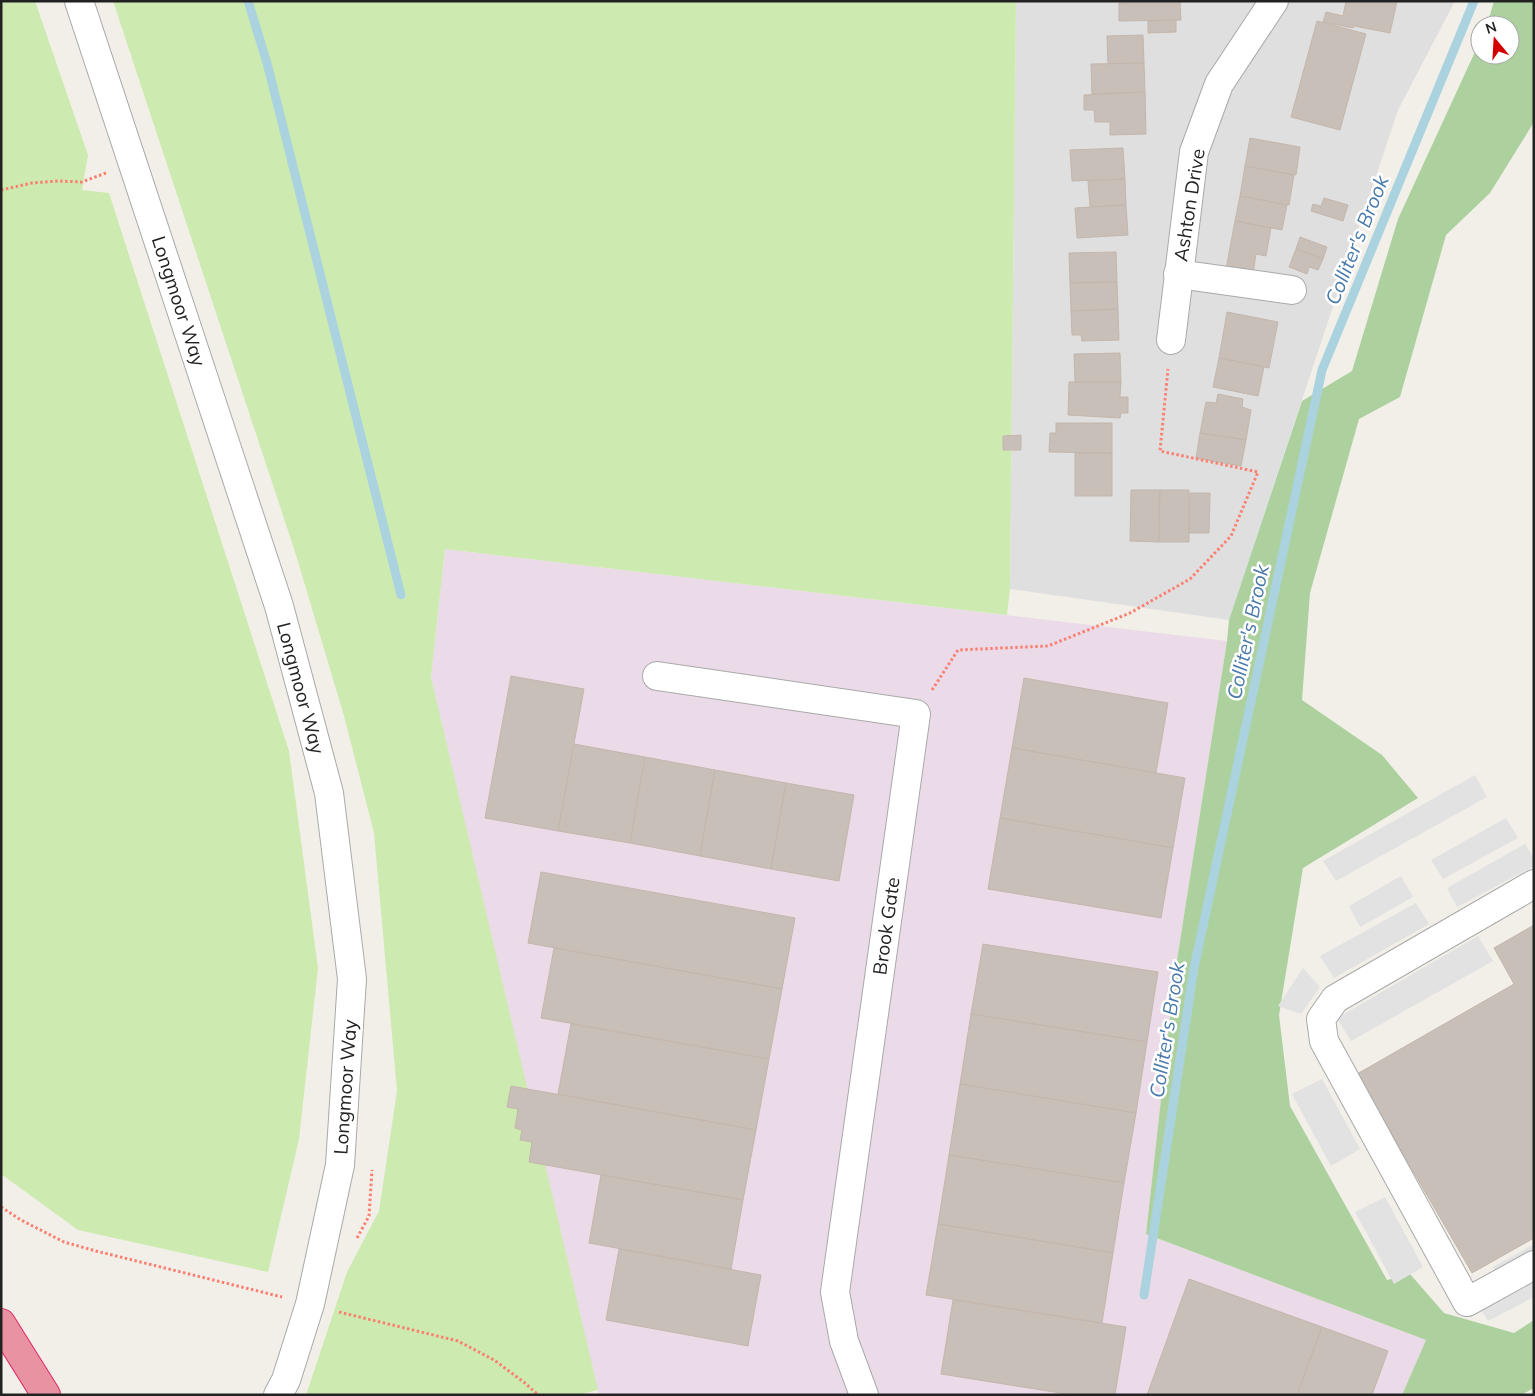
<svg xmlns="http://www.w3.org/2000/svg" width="1535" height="1396" font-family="Mulish,sans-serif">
<rect width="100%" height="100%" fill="#f2efe9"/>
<polygon fill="#e0dfdf" points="1016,1 1455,1 1398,110 1229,620 1010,589"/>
<polygon fill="#ebdbe8" points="445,549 1227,641 1175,973 1146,1234 1426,1340 1402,1395 599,1395 579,1324 431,677"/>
<g fill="#cdebb0">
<polygon points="1,1 35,1 88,155 82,190 109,193 289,751 318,968 299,1139 268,1272 78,1230 1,1174"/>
<polygon points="113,1 1016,1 1010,589 1007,615 445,549 431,677 598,1390 577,1395 306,1395 347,1272 379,1211 397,1091 374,833 344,716 296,555"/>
</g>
<polygon fill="#add19e" points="1494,1 1534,1 1534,122 1490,193 1446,235 1400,397 1359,419 1310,593 1302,700 1382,755 1418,798 1303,868 1279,1015 1290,1106 1387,1280 1410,1274 1444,1313 1514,1333 1534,1320 1534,1388 1521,1395 1402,1395 1426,1340 1146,1234 1175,973 1227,641 1229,620 1302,401 1352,371 1398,219 1480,41 1480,55 1510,55 1510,25 1487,25"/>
<g fill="#e2e2e2">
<polygon points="1475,775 1487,797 1336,881 1323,861"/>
<polygon points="1506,818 1518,838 1443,879 1431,860"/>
<polygon points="1525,844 1534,858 1534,866 1457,907 1447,888"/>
<polygon points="1401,876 1413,897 1360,927 1349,906"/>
<polygon points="1416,903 1429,924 1334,978 1320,956"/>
<polygon points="1478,936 1493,961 1351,1041 1337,1018"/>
<polygon points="1303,968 1320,987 1301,1014 1278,1006"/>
<polygon points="1322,1079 1360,1149 1331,1166 1292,1094"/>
<polygon points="1385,1197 1423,1267 1394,1284 1355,1212"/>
<polygon points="1534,1244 1534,1255 1498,1275 1493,1267"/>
<polygon points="1534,1270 1534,1297 1488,1321 1476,1301"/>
</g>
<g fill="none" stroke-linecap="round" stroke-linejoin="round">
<g stroke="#aad3df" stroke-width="9">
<polyline points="248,1 267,63 401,595"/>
<polyline points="1144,1295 1194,968 1322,370 1474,1"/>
</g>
</g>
<g fill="#c7bfb8" stroke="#c4b6ab">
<polygon points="1129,1 1180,1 1181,20 1119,21 1119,3 1129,3"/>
<polygon points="1346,1 1397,1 1390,33 1354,26 1353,28 1323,22 1326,12 1343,16"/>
<polygon points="1176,20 1176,32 1148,33 1148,21"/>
<polygon points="1317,21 1366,34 1340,130 1291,117"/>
<polygon points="1143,35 1144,63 1108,64 1107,36"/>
<polygon points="1144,63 1145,92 1092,94 1091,64"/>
<polygon points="1145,92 1146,134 1110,135 1110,122 1095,122 1094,110 1084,110 1084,95"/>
<polygon points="1250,138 1300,147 1296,175 1245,166"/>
<polygon points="1123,148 1125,179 1072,181 1070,150"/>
<polygon points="1245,166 1294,175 1289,205 1240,196"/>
<polygon points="1125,179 1126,205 1090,207 1088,181"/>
<polygon points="1240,196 1287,205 1282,230 1235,221"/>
<polygon points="1324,198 1348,205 1343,221 1311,211 1313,204 1321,206"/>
<polygon points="1126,205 1128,235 1077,238 1075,208"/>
<polygon points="1235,221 1271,228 1266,256 1256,254 1253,274 1226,269"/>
<polygon points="1300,237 1327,247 1323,259 1296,249"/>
<polygon points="1296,249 1323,259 1318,270 1309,267 1307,274 1289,267"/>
<polygon points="1116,252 1117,282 1070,283 1069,253"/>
<polygon points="1117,282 1118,309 1071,311 1070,283"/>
<polygon points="1118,309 1119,340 1082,341 1081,335 1072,335 1071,311"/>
<polygon points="1227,312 1278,322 1269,368 1219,358"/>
<polygon points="1120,353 1121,382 1075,382 1074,354"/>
<polygon points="1219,358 1264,367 1258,396 1213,387"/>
<polygon points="1069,382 1121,382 1120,397 1128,397 1128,413 1121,413 1120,418 1068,415"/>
<polygon points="1218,394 1243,399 1242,407 1251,410 1246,440 1200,433 1206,402 1216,403"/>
<polygon points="1056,423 1112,423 1112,453 1049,452 1050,433 1056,433"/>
<polygon points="1200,433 1246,440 1241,466 1196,458"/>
<polygon points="1021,435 1021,450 1003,450 1003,436"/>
<rect x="1075" y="453" width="37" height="43"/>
<polygon points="1131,490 1160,490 1159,542 1130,541"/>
<polygon points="1160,490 1189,490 1189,542 1159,542"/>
<polygon points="1190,493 1210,493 1209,533 1189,533"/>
<polygon points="511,676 584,689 558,831 485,818"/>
<polygon points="1024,678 1168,703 1156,773 1012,748"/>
<polygon points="574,744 645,757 630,843 558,831"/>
<polygon points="1012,748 1185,778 1173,848 1000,818"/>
<polygon points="645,757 715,770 700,856 630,843"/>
<polygon points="715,770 786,783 771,869 700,856"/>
<polygon points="786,783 854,795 839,881 771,869"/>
<polygon points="1000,818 1173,848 1161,918 988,889"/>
<polygon points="541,872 795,918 782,989 528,943"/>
<polygon points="1534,925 1534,1238 1472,1273 1357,1074 1514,984 1494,948"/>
<polygon points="983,944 1158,972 1147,1042 971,1014"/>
<polygon points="554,948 782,989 769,1059 541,1018"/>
<polygon points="971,1014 1147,1042 1136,1113 960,1084"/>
<polygon points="571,1024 769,1059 756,1130 558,1094"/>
<polygon points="960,1084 1136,1113 1124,1183 949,1155"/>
<polygon points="511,1086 756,1130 743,1200 529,1162 532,1142 520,1140 522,1130 515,1128 518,1109 507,1107"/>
<polygon points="949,1155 1124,1183 1113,1253 938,1224"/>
<polygon points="601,1175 743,1200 731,1269 589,1243"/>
<polygon points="938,1224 1113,1253 1102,1323 926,1295"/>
<polygon points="619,1249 761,1275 748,1346 606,1320"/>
<polygon points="1189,1279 1322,1327 1297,1395 1147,1395"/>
<polygon points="953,1300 1126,1327 1115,1395 1073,1395 941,1374"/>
<polygon points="1322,1327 1388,1351 1372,1395 1297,1395"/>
</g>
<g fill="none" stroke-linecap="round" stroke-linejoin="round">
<defs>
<g id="minor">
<polyline points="79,1 279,606 329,793 352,979 340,1165 310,1304 286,1380 278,1395"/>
<polyline points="1178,274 1292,290"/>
<polyline points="1171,340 1194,152 1219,84 1274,1"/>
<polyline points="657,676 916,714 835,1292 844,1341 864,1395"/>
<polyline points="1534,884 1335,999 1321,1019 1324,1041 1467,1302 1534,1265"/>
</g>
<polyline id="highway" points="1,1323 46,1395"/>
</defs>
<use href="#minor" stroke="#a9a9a9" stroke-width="30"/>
<use href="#highway" stroke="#dc2a67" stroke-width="30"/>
<g stroke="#fa8072" stroke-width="3" stroke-dasharray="2.5 2.5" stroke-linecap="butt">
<polyline points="1,190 32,183 58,181 82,182 106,173"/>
<polyline points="932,690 958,650 1048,646 1130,613 1190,579 1231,536 1258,472 1160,451 1168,369"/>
<polyline points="1,1207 21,1220 64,1242 96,1251 282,1297"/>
<polyline points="357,1238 369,1216 372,1170"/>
<polyline points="339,1312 458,1341 494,1360 525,1383 538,1395"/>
</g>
<use href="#minor" stroke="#fff" stroke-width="28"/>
<use href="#highway" stroke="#e892a2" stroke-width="28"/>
</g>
<g text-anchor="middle" stroke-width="5" stroke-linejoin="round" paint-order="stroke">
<g font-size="19" fill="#222" stroke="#fff">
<text transform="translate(1189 205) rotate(-81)" y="7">Ashton Drive</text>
<text transform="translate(179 301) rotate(72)" y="7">Longmoor Way</text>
<text transform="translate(301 688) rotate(75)" y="7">Longmoor Way</text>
<text transform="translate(886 926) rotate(-82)" y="7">Brook Gate</text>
<text transform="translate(345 1087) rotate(-86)" y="7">Longmoor Way</text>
</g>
<g font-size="20" font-style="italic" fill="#4a7aab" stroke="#fff">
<text transform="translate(1357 240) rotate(-68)" y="7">Colliter's Brook</text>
<text transform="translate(1248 632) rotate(-78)" y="7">Colliter's Brook</text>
<text transform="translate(1167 1030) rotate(-81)" y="7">Colliter's Brook</text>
</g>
</g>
<rect width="1535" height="1396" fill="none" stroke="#222222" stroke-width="5"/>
<g transform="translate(1495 40) rotate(342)"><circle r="24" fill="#ffffff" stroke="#a7a7a7"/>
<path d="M0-4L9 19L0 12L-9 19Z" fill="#d40000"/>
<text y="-8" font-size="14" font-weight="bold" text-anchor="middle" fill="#222222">N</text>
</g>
</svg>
